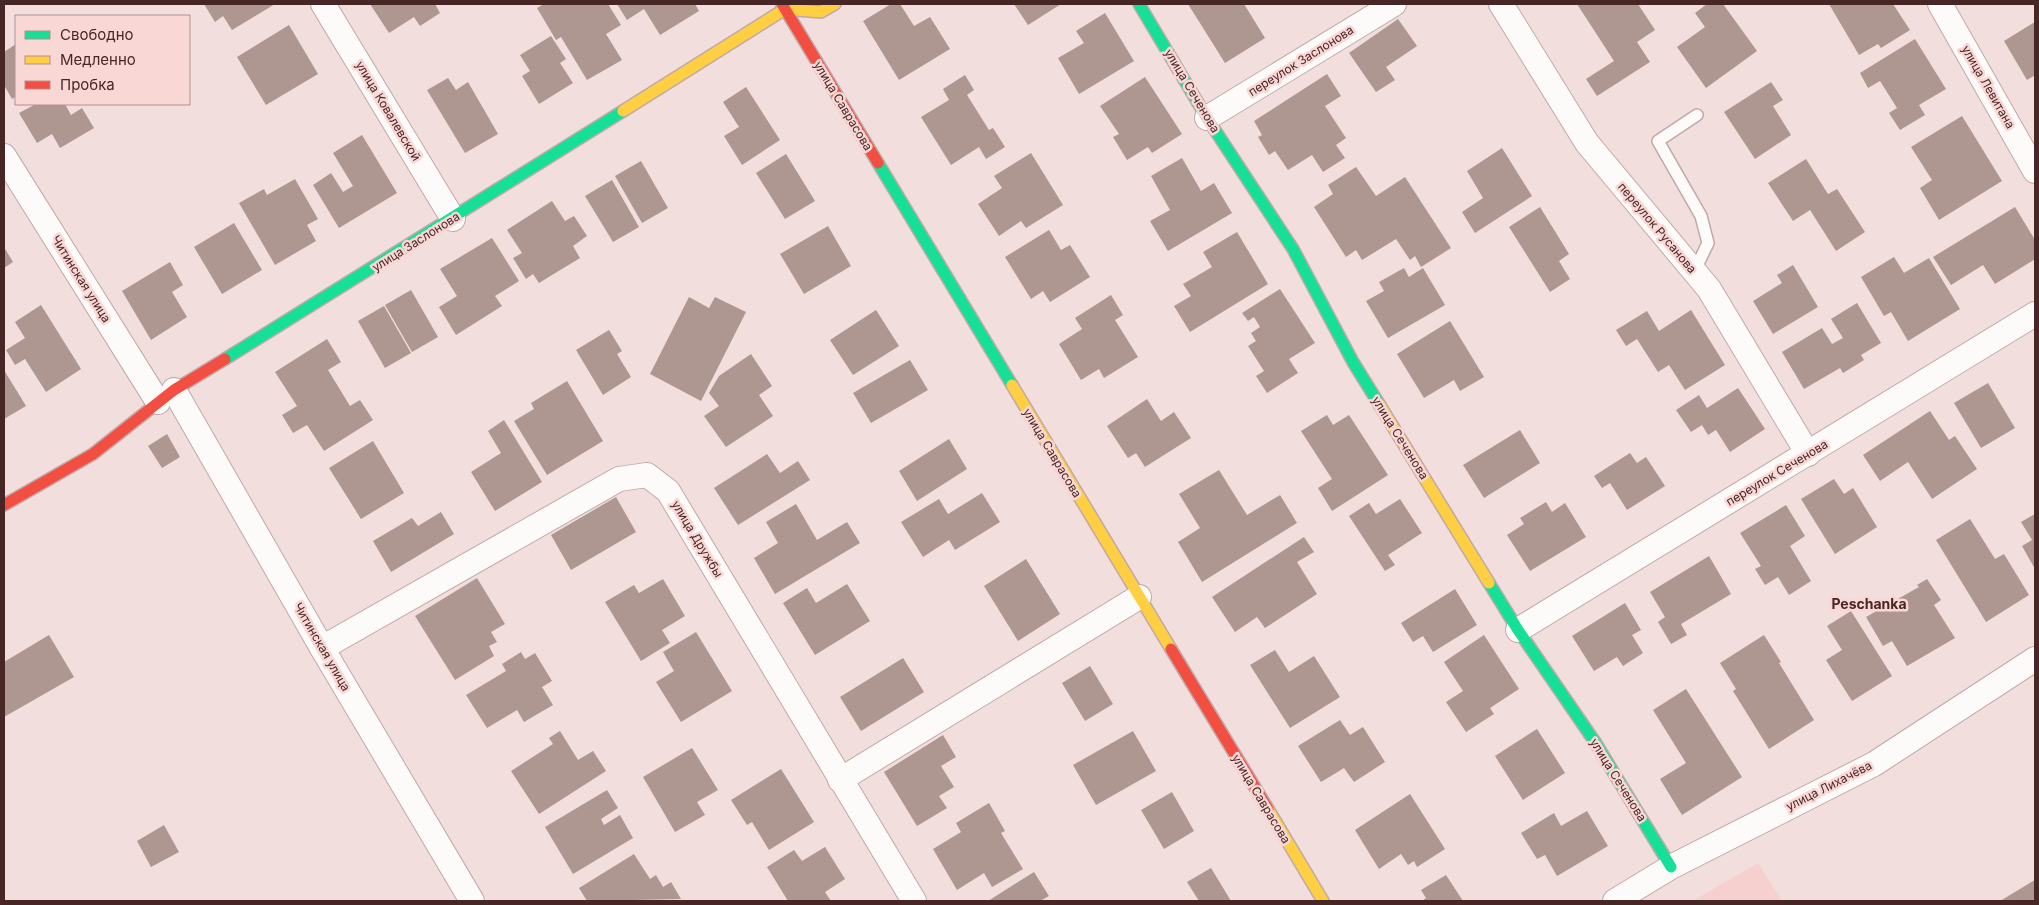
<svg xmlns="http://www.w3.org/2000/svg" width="2039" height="905" font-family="Inter,sans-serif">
<rect width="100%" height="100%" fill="#f1dedd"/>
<polygon fill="#f6d0ce" points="1758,863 1782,901 1693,901"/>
<g fill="#ae9791">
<polygon points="204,4 275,4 232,30 223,16 215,22"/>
<polygon points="370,4 435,4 440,13 420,26 414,17 389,33"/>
<polygon points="544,4 608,4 621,25 606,34 622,60 587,80 561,37 556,40 537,8"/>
<polygon points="617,4 695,4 699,11 660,35 644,9 627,20"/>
<polygon points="891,4 900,4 914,26 930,17 950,49 899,80 863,21"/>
<polygon points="1014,4 1061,4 1028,25"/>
<polygon points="1188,4 1244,4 1265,38 1225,63"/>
<polygon points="1577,4 1638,4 1655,30 1637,42 1650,62 1597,96 1586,79 1614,61"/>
<polygon points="1707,4 1723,4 1757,51 1706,88 1677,47 1705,27 1695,13"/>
<polygon points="1829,4 1893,4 1910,30 1881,48 1878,44 1859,55"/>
<polygon points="1105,13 1134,61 1079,94 1058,58 1084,43 1076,31"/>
<polygon points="1398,19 1417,46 1386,67 1395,80 1376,92 1349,53"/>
<polygon points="2035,22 2035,75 2027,80 2004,41"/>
<polygon points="289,25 318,74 266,105 237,57"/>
<polygon points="551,36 566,59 560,63 573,83 539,104 522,76 530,71 520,55"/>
<polygon points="1915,39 1946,89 1919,105 1925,115 1900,130 1889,113 1897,108 1880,81 1868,88 1860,73"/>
<polygon points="16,44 16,96 12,99 4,85 4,52"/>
<polygon points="1327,74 1341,96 1325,106 1346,138 1336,145 1345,158 1323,172 1312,155 1288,170 1275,151 1269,155 1258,137 1262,135 1254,121"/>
<polygon points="965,75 974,90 967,95 989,130 993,128 1005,147 986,159 979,147 951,165 921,117 949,100 943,89"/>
<polygon points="1145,77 1182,134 1152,153 1148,147 1127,160 1113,137 1119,134 1100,106"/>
<polygon points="448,78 456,90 468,82 498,134 465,153 427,90"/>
<polygon points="1771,82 1783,100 1773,106 1791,135 1755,159 1724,112"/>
<polygon points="746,87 780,140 742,165 724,136 739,127 723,102"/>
<polygon points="36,104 65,104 71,115 82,108 94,128 60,148 52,134 37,143 19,113"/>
<polygon points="1962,116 2002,181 1939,220 1920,188 1932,180 1911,147"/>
<polygon points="362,135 397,193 339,228 313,185 331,173 343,192 353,186 333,153"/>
<polygon points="1502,148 1532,196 1475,233 1462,212 1483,198 1467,171"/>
<polygon points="1031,153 1063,205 1026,228 1021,221 999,236 978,204 1002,188 994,176"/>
<polygon points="786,154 815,201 785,219 756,173"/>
<polygon points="1182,158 1201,191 1214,183 1232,213 1168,251 1150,221 1170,210 1151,176"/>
<polygon points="1806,159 1828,194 1837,189 1865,232 1836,251 1810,210 1793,221 1768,183"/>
<polygon points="641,161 668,208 642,223 615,176"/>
<polygon points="1356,167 1376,196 1405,177 1451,248 1421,267 1415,256 1410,260 1396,239 1362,260 1356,250 1346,257 1314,207 1333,194 1328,185"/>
<polygon points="295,179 318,219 307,225 316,241 275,265 239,203 264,189 267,195"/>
<polygon points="612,180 639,227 613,242 585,196"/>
<polygon points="552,201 565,221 574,216 587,236 573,246 580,258 539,283 533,274 526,279 513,258 522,253 507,230"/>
<polygon points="1540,207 1569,254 1559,261 1570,279 1550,292 1509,227"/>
<polygon points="2015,207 2035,240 2035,259 1995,284 1983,265 1951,285 1933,257"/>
<polygon points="234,223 262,270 222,294 194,247"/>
<polygon points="828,226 851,266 804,294 780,254"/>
<polygon points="1049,230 1061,250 1070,245 1090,277 1050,302 1043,291 1031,299 1005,257"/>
<polygon points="1237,232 1268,284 1190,332 1174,306 1191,296 1183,284 1212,267 1203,252"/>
<polygon points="492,238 519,281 495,296 502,306 456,335 439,307 457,296 440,269"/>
<polygon points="4,247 13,262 4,268"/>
<polygon points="1894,257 1904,273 1929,258 1960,309 1908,341 1891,312 1884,316 1861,277"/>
<polygon points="170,262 183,285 172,292 187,317 151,340 122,291"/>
<polygon points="1793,265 1818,307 1773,334 1753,301 1782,283 1777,275"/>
<polygon points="1404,268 1409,277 1423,268 1445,305 1388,338 1366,301 1384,291 1379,282"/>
<polygon points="1280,289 1315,343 1289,359 1298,373 1267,393 1256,376 1264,371 1248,346 1256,341 1251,333 1260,327 1254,317 1248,321 1242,313"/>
<polygon points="411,290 438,337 412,352 385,305"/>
<polygon points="1111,295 1123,315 1115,320 1138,357 1104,378 1099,369 1081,380 1059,344 1082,329 1075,318"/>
<polygon points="689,297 709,308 715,297 746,312 701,401 650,374"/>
<polygon points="1857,303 1881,343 1861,355 1864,360 1843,373 1840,368 1804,389 1782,352 1822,328 1832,344 1843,338 1831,319"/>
<polygon points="41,305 81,369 46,392 25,359 15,365 6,350 25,338 15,322"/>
<polygon points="384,306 411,353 385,368 358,321"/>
<polygon points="876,310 899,346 853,375 830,340"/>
<polygon points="1691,310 1725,365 1685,390 1669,365 1658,372 1637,339 1626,346 1616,330 1647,311 1659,331"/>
<polygon points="1450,321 1484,377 1460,391 1454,380 1424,398 1397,354"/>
<polygon points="609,330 622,351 617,354 631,377 603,395 576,350"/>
<polygon points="327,339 341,362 328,370 350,406 360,400 373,420 324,451 307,425 293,433 282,415 297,406 275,372"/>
<polygon points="751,354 772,386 759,395 773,416 726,447 704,416 719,406 709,393 719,376"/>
<polygon points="910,360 928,390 871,423 853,393"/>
<polygon points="4,370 26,406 4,419"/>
<polygon points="567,381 603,441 547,475 514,421 534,409 531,403"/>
<polygon points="1988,383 2015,428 1981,448 1954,403"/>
<polygon points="1738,388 1765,429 1730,452 1716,430 1708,435 1702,425 1691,432 1676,410 1699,395 1707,408"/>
<polygon points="1147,399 1161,421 1174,412 1191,438 1145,467 1136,453 1128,458 1107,426"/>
<polygon points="1930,411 1949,440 1955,436 1977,469 1932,499 1908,462 1880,481 1863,455"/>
<polygon points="1327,415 1333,425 1349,415 1388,475 1332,511 1318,488 1332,479 1301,431"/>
<polygon points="504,420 542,482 495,511 471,472 501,453 488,431"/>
<polygon points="1520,430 1540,463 1484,498 1463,465"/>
<polygon points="167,434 180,457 162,468 148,446"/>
<polygon points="949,439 967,469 917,501 899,471"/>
<polygon points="373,441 404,493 361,519 329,468"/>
<polygon points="1630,453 1637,463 1646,457 1665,486 1627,510 1610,483 1602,488 1594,476"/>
<polygon points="767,454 780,473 798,461 810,480 738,525 714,488"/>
<polygon points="1219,470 1247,515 1280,495 1297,523 1202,582 1178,542 1200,528 1179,494"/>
<polygon points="1834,479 1844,494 1853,488 1877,527 1835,554 1801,499"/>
<polygon points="982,493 1000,522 955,550 949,540 923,557 901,522 939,499 948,514"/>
<polygon points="616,497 636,532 571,570 551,535"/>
<polygon points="1400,499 1422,533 1388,555 1395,565 1385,571 1349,516 1369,503 1376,514"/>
<polygon points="1546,502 1552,512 1565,503 1586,537 1530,571 1507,535 1524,524 1520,518"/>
<polygon points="796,504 817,540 847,522 860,543 775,594 754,558 778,543 766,522"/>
<polygon points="1786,505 1805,536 1790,546 1811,581 1789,595 1778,577 1765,585 1755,569 1761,566 1740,533"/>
<polygon points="441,512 454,534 391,572 373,541 412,518 418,526"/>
<polygon points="2035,514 2035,569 2022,546 2032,540 2021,522"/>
<polygon points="1970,519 1995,559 2004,554 2029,595 1986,622 1936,540"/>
<polygon points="1304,537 1314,552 1297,562 1317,594 1265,628 1257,617 1235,632 1212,597"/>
<polygon points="1709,556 1731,594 1681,624 1687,635 1671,644 1658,622 1665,617 1650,592"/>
<polygon points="1026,559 1060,614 1018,641 984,586"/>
<polygon points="477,578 505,624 491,632 497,642 489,646 494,656 455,680 415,616"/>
<polygon points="663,579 685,616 662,630 670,643 641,661 605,602 634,585 639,593"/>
<polygon points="1927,579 1941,600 1934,605 1955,638 1907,666 1892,641 1883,646 1866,617 1919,587 1917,585"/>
<polygon points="847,584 870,621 815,655 783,603 807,588 816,603"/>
<polygon points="1455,589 1477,625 1433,652 1423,636 1413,642 1401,623"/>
<polygon points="1625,603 1641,630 1632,635 1643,653 1623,666 1617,657 1594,671 1572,636"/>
<polygon points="1851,611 1892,676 1852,701 1826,660 1842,650 1827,626"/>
<polygon points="696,632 732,691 681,722 656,682 674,671 663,652"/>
<polygon points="49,635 74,677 4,717 4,662"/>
<polygon points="1484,635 1519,689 1490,708 1494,714 1466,732 1446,702 1463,691 1444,662"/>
<polygon points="1764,635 1781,662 1779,663 1814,720 1769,749 1733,691 1736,689 1720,663"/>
<polygon points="1275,650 1289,672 1314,656 1340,697 1290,728 1250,665"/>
<polygon points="521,652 525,659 535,653 552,681 542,687 553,705 524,722 517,710 487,728 466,695 506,671 502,664"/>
<polygon points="903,658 924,692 861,731 840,697"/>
<polygon points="1090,666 1113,704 1085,721 1062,683"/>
<polygon points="1686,689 1742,777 1682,815 1660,779 1686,763 1653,710"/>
<polygon points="1340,720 1350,735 1363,727 1385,762 1354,782 1344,768 1321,782 1298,746"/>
<polygon points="1537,729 1565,773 1523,800 1495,756"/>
<polygon points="560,731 578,760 593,751 606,771 539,814 511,771 553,744 549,738"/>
<polygon points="1133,731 1156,771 1096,805 1073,765"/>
<polygon points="943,735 956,757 941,766 954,787 939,796 947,808 917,826 884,772"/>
<polygon points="692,748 718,790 697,802 705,815 675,832 643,777"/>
<polygon points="781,769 814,822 769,850 752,822 747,825 731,800"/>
<polygon points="607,790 618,808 601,819 604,825 620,815 633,838 573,874 545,827"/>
<polygon points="1172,792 1194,831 1164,849 1141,810"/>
<polygon points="1410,794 1445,849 1417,867 1414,861 1408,865 1401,854 1379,869 1355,830"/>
<polygon points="989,803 1005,831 1001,833 1023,869 992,887 984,873 957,890 933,849 961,832 956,823"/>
<polygon points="1587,811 1608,846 1557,876 1545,855 1537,859 1521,833 1554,813 1561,826"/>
<polygon points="164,825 179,852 151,867 137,841"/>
<polygon points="825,847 845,879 825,892 831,901 788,901 767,867 794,850 802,861"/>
<polygon points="634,854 650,879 656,875 663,887 671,882 681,899 587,901 579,888"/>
<polygon points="1211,868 1231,901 1199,901 1187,882"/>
<polygon points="1034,872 1049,896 1040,901 988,901"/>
<polygon points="1446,875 1463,901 1422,901 1426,898 1421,890"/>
<polygon points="2035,880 2035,901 2000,901"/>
</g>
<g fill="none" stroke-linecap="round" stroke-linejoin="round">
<defs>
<polyline id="lane" points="1694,272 1708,243 1701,216 1658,141 1697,115"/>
<g id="street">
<polyline points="323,4 453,219"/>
<polyline points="1501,4 1587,143 1709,289 1808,454"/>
<polyline points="1940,4 2035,171"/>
<polyline points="1207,118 1394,4"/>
<polyline points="4,156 158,402"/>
<polyline points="174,390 322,648 472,901"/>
<polyline points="1518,630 2035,314"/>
<polyline points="322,648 619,479 647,475 668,491 914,901"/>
<polyline points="840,780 1139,597"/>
<polyline points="1615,901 1671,867 1874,764 2035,659"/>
</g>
<g id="fast">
<polyline points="1139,4 1207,118 1293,249 1353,362 1379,404"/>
<polyline points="878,163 1012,385"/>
<polyline points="225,359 623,111"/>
<polyline points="1489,583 1518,630 1595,742 1671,867"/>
</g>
<g id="slow">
<polyline points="623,111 785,9 821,12 835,4"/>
<polyline points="1012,385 1171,649"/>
<polyline points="1379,404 1489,583"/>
<polyline points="1268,809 1323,901"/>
</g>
<g id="jam">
<polyline points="782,4 878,163"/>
<polyline points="4,505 93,454 174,390 225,359"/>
<polyline points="1171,649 1268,809"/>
</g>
</defs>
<use href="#lane" stroke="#c0a9a8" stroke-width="14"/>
<use href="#street" stroke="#c0a9a8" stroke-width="26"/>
<use href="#fast" stroke="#c0a9a8" stroke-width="14"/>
<use href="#slow" stroke="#c0a9a8" stroke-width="14"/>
<use href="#jam" stroke="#c0a9a8" stroke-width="14"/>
<use href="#lane" stroke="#fdfafa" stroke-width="11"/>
<use href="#street" stroke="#fdfafa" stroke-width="24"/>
<use href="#fast" stroke="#16e098" stroke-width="11"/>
<use href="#slow" stroke="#ffcf43" stroke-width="11"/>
<use href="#jam" stroke="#f24e42" stroke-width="11"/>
</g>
<g text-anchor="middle" stroke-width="5" stroke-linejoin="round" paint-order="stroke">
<g font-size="12" fill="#462726" stroke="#f9d7d5">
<text transform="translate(1301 61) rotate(-32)" y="4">переулок Заслонова</text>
<text transform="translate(1988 87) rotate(60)" y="4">улица Левитана</text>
<text transform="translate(1192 91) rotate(59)" y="4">улица Сеченова</text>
<text transform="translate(843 106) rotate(59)" y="4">улица Саврасова</text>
<text transform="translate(388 111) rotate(59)" y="4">улица Ковалевской</text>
<text transform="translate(1657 228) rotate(50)" y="4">переулок Русанова</text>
<text transform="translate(416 242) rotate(-32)" y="4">улица Заслонова</text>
<text transform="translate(81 279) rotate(58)" y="4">Читинская улица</text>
<text transform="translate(1400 438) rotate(58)" y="4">улица Сеченова</text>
<text transform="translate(1052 453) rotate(59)" y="4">улица Саврасова</text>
<text transform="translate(1777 473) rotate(-31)" y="4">переулок Сеченова</text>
<text transform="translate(697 539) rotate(59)" y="4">улица Дружбы</text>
<text transform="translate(322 647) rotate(60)" y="4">Читинская улица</text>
<text transform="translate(1618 780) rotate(58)" y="4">улица Сеченова</text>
<text transform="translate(1829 786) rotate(-27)" y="4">улица Лихачёва</text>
<text transform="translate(1261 799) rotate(59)" y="4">улица Саврасова</text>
</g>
<g font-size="14" font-weight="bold" fill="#462726" stroke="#f9d7d5">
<text x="1869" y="609">Peschanka</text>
</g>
</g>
<rect width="2039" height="905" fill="none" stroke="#462726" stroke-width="10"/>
<rect x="15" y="15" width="175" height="90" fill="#f9d7d5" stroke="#b1918f"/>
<rect x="25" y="31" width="25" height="8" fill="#16e098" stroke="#b1918f"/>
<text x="60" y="40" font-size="15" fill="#462726">Свободно</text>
<rect x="25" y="56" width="25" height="8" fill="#ffcf43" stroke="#b1918f"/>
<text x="60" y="65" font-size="15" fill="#462726">Медленно</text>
<rect x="25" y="81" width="25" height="8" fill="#f24e42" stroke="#b1918f"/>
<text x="60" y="90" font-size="15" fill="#462726">Пробка</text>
</svg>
